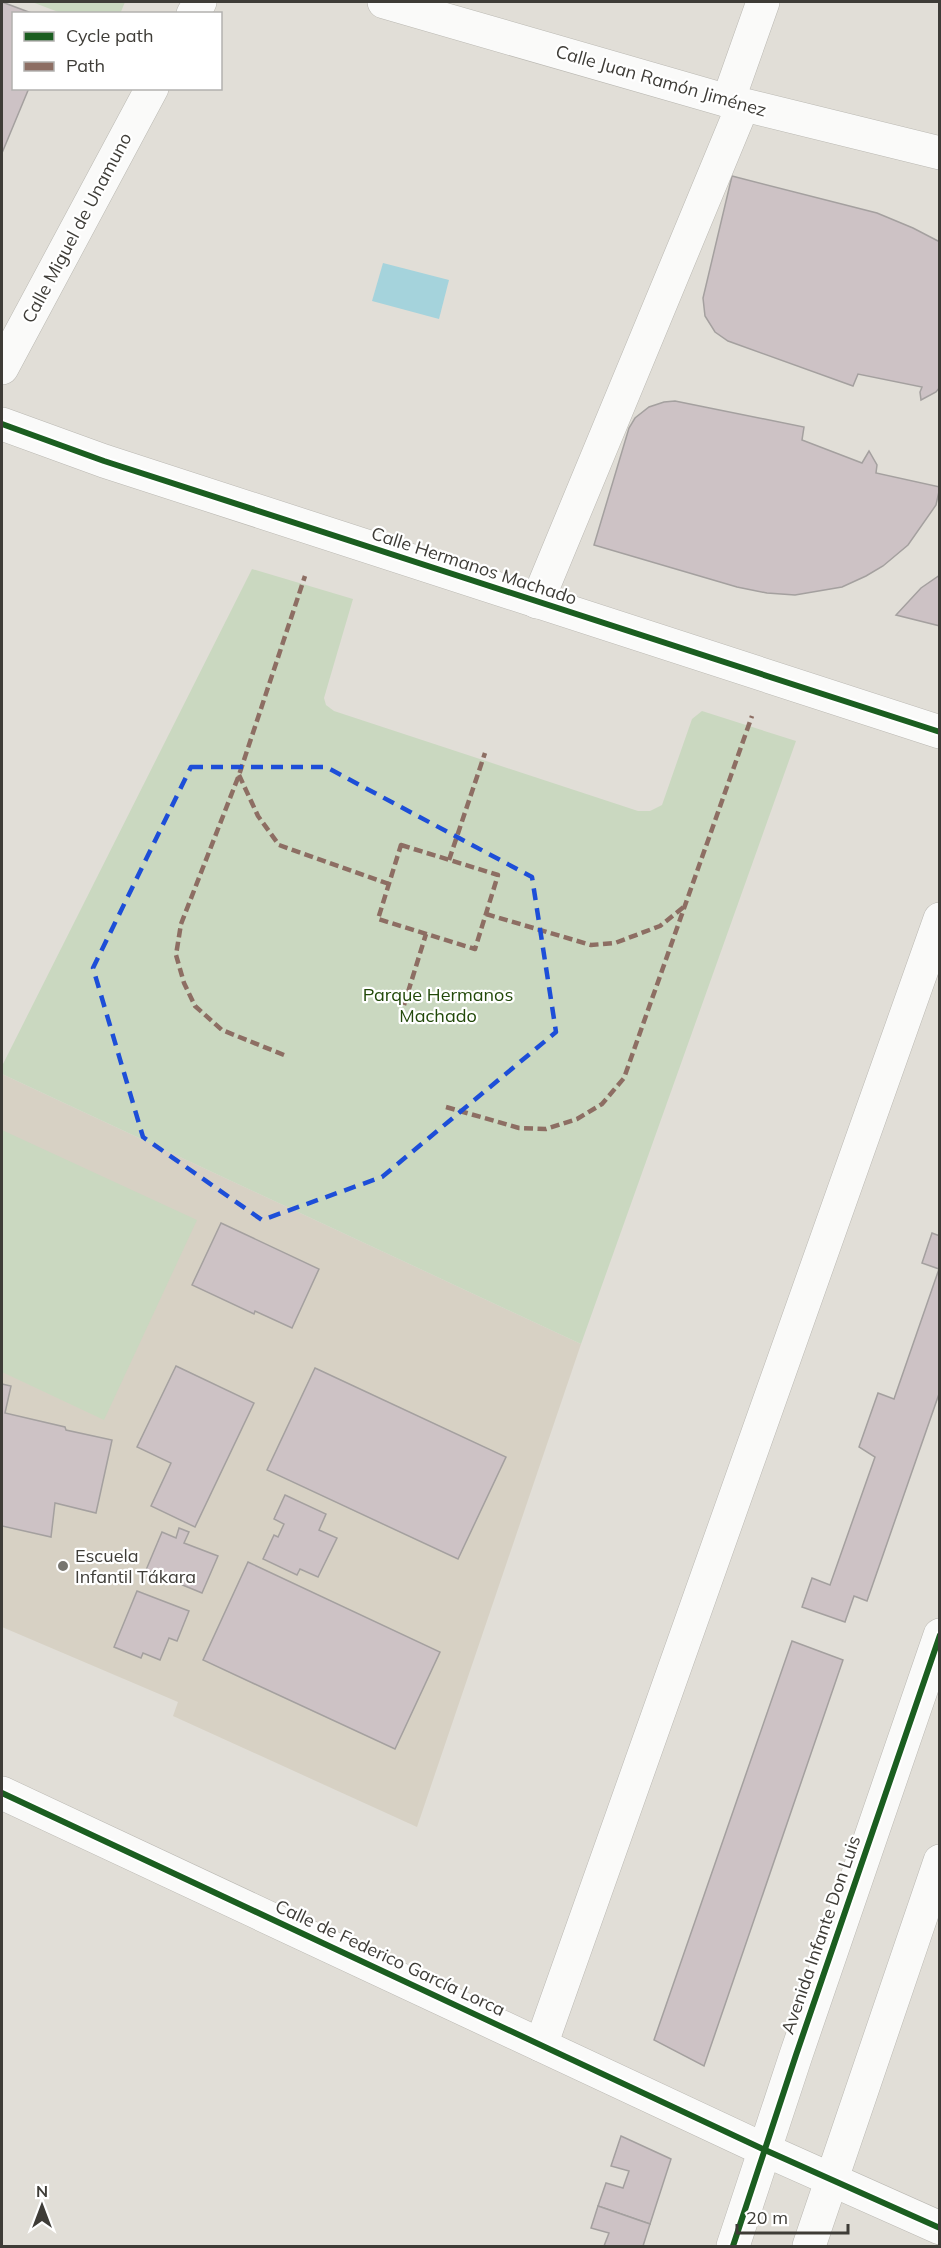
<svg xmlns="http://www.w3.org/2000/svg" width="941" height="2248" font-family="Mulish,sans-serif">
<rect width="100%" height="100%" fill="#e1ded7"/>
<polygon fill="#d7d1c4" points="2,1074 581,1344 417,1827 173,1716 178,1702 2,1627"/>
<g fill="#cad8c0">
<polygon points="32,2 125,2 120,14 61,13"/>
<polygon points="252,569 353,599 324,698 326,705 334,711 638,811 650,811 662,805 692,719 702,711 796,741 581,1344 2,1074 2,1066"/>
<polygon points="2,1130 197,1220 104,1420 2,1372"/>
</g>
<polygon fill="#a5d3dc" points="383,263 449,280 439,319 372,301"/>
<g fill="#cdc2c5" stroke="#a4a09f" stroke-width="1.5">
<polygon points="2,2 34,14 14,14 14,88 29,88 2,153"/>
<polygon points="732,176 877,213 913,228 940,242 940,387 936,392 921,400 920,392 922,387 858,374 853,386 728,341 715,332 705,316 703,298"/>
<polygon points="675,401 804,427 802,440 862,463 869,451 877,465 876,473 940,487 936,505 908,545 883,566 866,576 842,587 795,595 767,593 737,587 594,545 629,428 635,418 649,407 664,402"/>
<polygon points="940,575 940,626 896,615 921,588"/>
<polygon points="221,1223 319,1269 292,1328 255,1311 254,1314 192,1285"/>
<polygon points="932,1233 940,1236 940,1391 867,1601 854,1596 845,1622 802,1607 812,1578 830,1585 875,1457 859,1447 878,1393 894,1399 939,1269 922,1263"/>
<polygon points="176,1366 254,1403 195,1527 151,1506 171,1463 137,1447"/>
<polygon points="315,1368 506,1457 458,1559 267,1470"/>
<polygon points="2,1384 11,1386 5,1413 65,1427 66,1430 112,1440 96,1513 55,1503 51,1537 2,1526"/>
<polygon points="285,1495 326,1514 319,1530 337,1538 318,1577 300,1569 297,1575 263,1559 274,1535 278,1537 284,1524 274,1519"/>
<polygon points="179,1528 189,1532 184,1543 218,1556 202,1593 146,1570 162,1532 176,1538"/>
<polygon points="248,1562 440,1652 395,1749 203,1660"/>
<polygon points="137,1591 189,1611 177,1641 169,1638 160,1660 143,1653 141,1658 114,1647"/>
<polygon points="792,1641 843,1660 704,2066 654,2040"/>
<polygon points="621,2136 671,2159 650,2224 598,2206 606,2183 623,2188 629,2171 611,2166"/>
<polygon points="598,2206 650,2224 643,2246 604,2246 609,2233 591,2228"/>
</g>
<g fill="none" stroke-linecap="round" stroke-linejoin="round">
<defs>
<g id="minor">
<polyline points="384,2 728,101 940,153"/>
<polyline points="193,14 200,2"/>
<polyline points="728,101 763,2"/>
<polyline points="2,368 152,88"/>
<polyline points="2,424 104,461 940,732"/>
<polyline points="537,602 743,105"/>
<polyline points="2,1793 765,2150 940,2228"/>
<polyline points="541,2045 940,919"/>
<polyline points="733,2246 796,2055 940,1635"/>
<polyline points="809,2246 940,1861"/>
</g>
</defs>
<use href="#minor" stroke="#bab8b2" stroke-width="34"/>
<use href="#minor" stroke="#fafaf9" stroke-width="33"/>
<g stroke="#8d6e63" stroke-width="4.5" stroke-dasharray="9 4.5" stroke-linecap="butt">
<polyline points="239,775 258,816 279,845 389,884"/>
<polygon points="401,845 498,875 475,949 378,919"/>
<polyline points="449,860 485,753"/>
<polyline points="486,914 591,945 615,943 660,926 685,906"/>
<polyline points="404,1005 426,934"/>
<polyline points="284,1055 222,1030 195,1006 184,983 176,955 181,924 239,775 305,576"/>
<polyline points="446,1107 519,1128 546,1129 577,1119 602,1104 624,1078 752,716"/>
</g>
<defs>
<g id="cycleway">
<polyline points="2,424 104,461 940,732"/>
<polyline points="2,1793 765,2150 940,2228"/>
<polyline points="733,2246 796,2055 940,1635"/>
</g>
</defs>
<use href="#cycleway" stroke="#fff" stroke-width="10"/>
<use href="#cycleway" stroke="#1b5e20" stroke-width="6"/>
</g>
<path fill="none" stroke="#1d4ed8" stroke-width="4.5" stroke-dasharray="12 8" stroke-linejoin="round" d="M191,767h135l206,110 24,155 -174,145 -120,43 -119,-83 -50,-169z"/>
<circle fill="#77756f" stroke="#fff" stroke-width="2" cx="63" cy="1566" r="6"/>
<g text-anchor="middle" stroke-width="4.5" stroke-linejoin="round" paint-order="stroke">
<g font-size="18" fill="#3e3c37" stroke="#fff">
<text transform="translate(661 81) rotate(16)" y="6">Calle Juan Ramón Jiménez</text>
<text transform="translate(77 228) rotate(-62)" y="6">Calle Miguel de Unamuno</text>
<text transform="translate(474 566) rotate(18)" y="6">Calle Hermanos Machado</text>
<text transform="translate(821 1935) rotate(-71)" y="6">Avenida Infante Don Luis</text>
<text transform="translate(390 1958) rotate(25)" y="6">Calle de Federico García Lorca</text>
</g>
<g font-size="18" fill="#224909" stroke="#fff">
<text x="438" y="1001">Parque Hermanos<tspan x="438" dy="21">Machado</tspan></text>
</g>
<g font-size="18" fill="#3e3c37" stroke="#fff" text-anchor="start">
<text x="75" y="1562">Escuela<tspan x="75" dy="21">Infantil Tákara</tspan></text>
</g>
</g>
<rect width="941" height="2248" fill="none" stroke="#3e3c37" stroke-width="6"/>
<rect x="12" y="12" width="210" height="78" fill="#ffffff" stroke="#b2b1af" stroke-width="1.5"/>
<rect x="24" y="32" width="30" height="9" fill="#1b5e20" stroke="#b2b1af" stroke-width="1.5"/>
<text x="66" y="42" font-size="18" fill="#3e3c37">Cycle path</text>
<rect x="24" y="62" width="30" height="9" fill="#8d6e63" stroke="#b2b1af" stroke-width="1.5"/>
<text x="66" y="72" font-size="18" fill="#3e3c37">Path</text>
<g transform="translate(42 2206)" stroke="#ffffff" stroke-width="4.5" paint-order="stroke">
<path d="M0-4.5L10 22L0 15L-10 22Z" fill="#3e3c37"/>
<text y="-9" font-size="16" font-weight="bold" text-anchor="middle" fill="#3e3c37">N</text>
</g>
<path d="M737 2224v9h111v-9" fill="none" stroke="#3e3c37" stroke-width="3"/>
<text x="746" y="2224" font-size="18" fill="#3e3c37" stroke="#ffffff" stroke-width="4.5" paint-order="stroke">20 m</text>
</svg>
